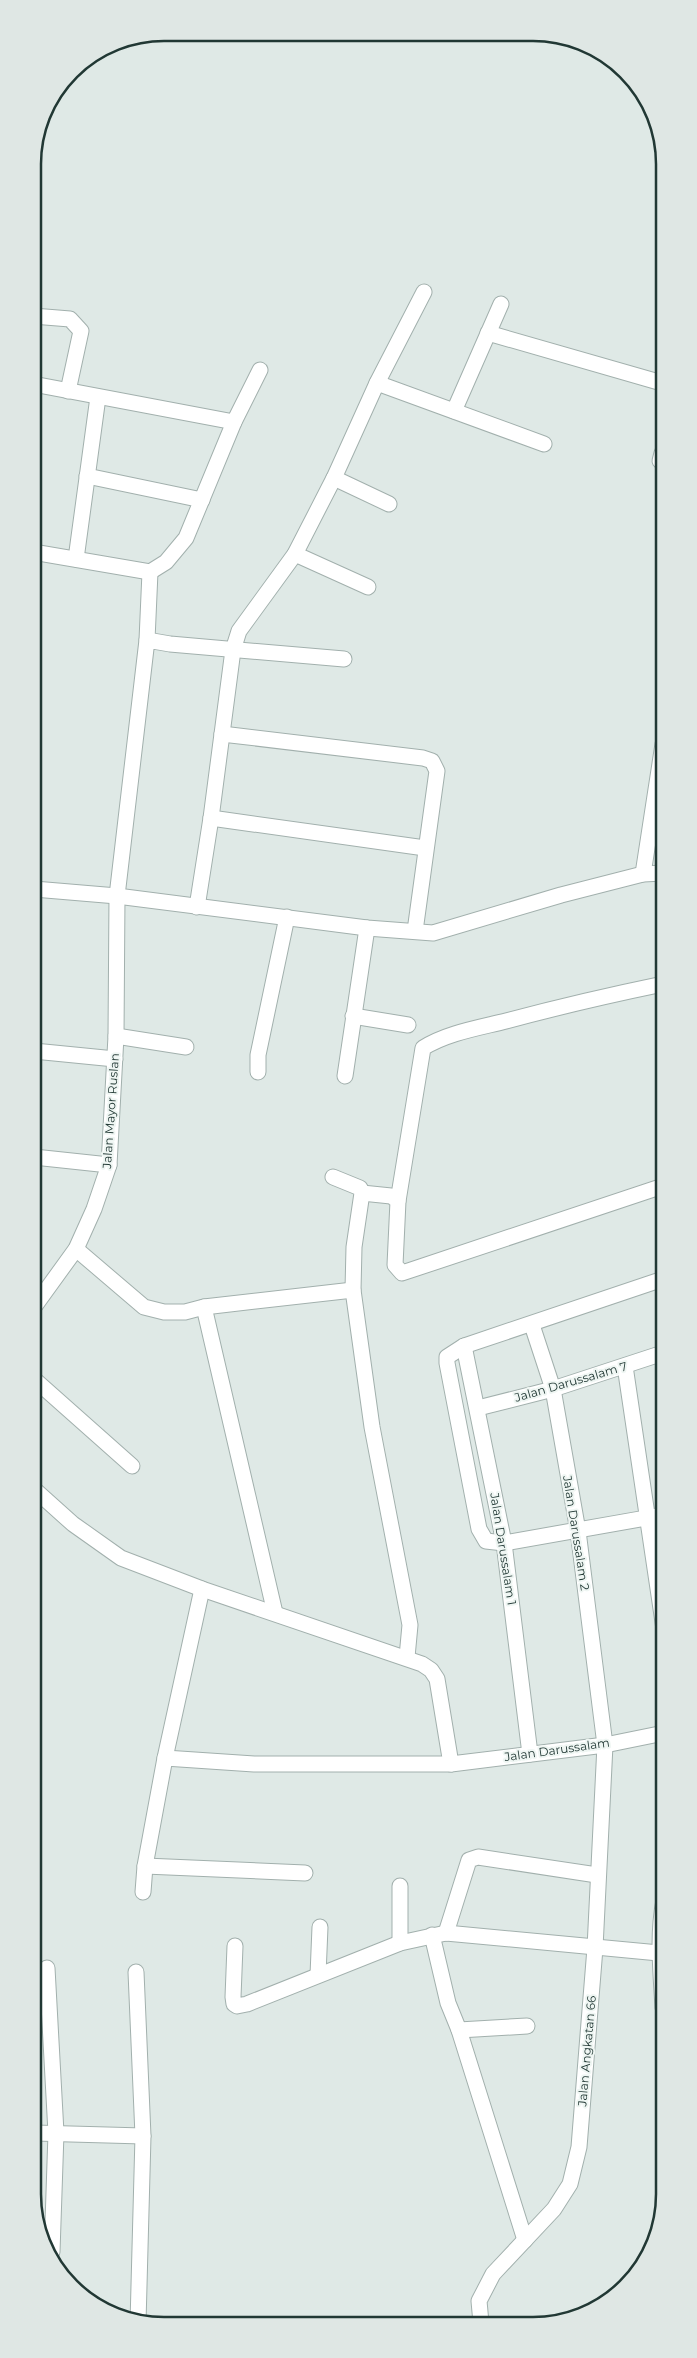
<svg xmlns="http://www.w3.org/2000/svg" width="697" height="2358" font-family="Montserrat,sans-serif">
<rect width="100%" height="100%" fill="#dfe9e6"/>
<g fill="none" stroke-linecap="round" stroke-linejoin="round">
<defs>
<g id="minor">
<polyline points="33,316 70,319 81,331 68,391"/>
<polyline points="488,333 662,383"/>
<polyline points="377,383 544,444"/>
<polyline points="33,384 234,422"/>
<polyline points="454,411 501,304"/>
<polyline points="662,453 660,461 662,461"/>
<polyline points="87,476 202,500"/>
<polyline points="334,478 389,504"/>
<polyline points="33,552 150,572 166,562 186,538 234,422 260,370"/>
<polyline points="295,554 368,587"/>
<polyline points="76,559 98,397"/>
<polyline points="147,640 150,572"/>
<polyline points="222,734 423,758 432,761 437,771 415,931"/>
<polyline points="211,818 425,848"/>
<polyline points="643,874 663,744"/>
<polyline points="34,889 117,896 367,928 433,933 561,895 643,874 663,873"/>
<polyline points="197,907 211,818 233,650 239,631 295,554 334,478 377,383 424,292"/>
<polyline points="353,1016 408,1025"/>
<polyline points="116,1036 186,1047"/>
<polyline points="34,1051 115,1059"/>
<polyline points="258,1072 258,1055 287,917"/>
<polyline points="345,1076 367,928"/>
<polyline points="34,1157 109,1165"/>
<polyline points="333,1177 360,1188 362,1193 354,1247 353,1290 372,1427 410,1625 407,1657"/>
<polyline points="362,1193 391,1196 398,1201 395,1265 402,1273 663,1186"/>
<path d="M398,1201l25,-153c24,-15 55,-20 83,-27 52,-14 104,-26 157,-37"/>
<polyline points="76,1249 144,1307 164,1312 185,1312 204,1307 353,1290"/>
<polyline points="663,1279 464,1346 447,1357 447,1363 479,1529 486,1541 504,1543 663,1515"/>
<polyline points="34,1307 76,1249 94,1209 109,1165 116,1036 117,896 147,640 170,644 344,659"/>
<polyline points="204,1307 275,1613"/>
<polyline points="464,1346 504,1543 530,1754"/>
<polyline points="625,1366 664,1629"/>
<polyline points="34,1379 132,1466"/>
<polyline points="478,1408 553,1389 663,1353"/>
<polyline points="34,1489 73,1524 121,1558 202,1589 422,1664 431,1670 437,1679 451,1764"/>
<polyline points="165,1758 254,1764 451,1764 605,1745 664,1733"/>
<polyline points="145,1866 305,1873"/>
<polyline points="143,1892 145,1866 165,1758 202,1589"/>
<polyline points="446,1933 469,1860 478,1857 597,1875"/>
<polyline points="432,1935 448,2003 459,2030 527,2026"/>
<polyline points="400,1943 400,1886"/>
<polyline points="235,1946 233,1997 234,2004 237,2006 247,2004 400,1943 446,1933 659,1953"/>
<polyline points="47,1968 56,2133 52,2252"/>
<polyline points="136,1972 143,2136 138,2323"/>
<polyline points="318,1975 320,1927"/>
<path d="M663,2008c-2,-37 -6,-72 1,-108"/>
<polyline points="459,2030 525,2240"/>
<polyline points="35,2133 143,2136"/>
<polyline points="481,2323 479,2301 493,2274 554,2209 570,2184 579,2147 595,1948 605,1745 578,1531 553,1389 532,1325"/>
</g>
</defs>
<use href="#minor" stroke="#a2b0ad" stroke-width="17"/>
<use href="#minor" stroke="#fff" stroke-width="15"/>
</g>
<g text-anchor="middle" stroke-width="4" stroke-linejoin="round" paint-order="stroke">
<g font-size="12" fill="#213834" stroke="#eff6f3">
<text transform="translate(111 1111) rotate(-86)" y="4">Jalan Mayor Ruslan</text>
<text transform="translate(571 1382) rotate(-16)" y="4">Jalan Darussalam 7</text>
<text transform="translate(576 1533) rotate(81)" y="4">Jalan Darussalam 2</text>
<text transform="translate(503 1549) rotate(81)" y="4">Jalan Darussalam 1</text>
<text transform="translate(557 1750) rotate(-8)" y="4">Jalan Darussalam</text>
<text transform="translate(587 2051) rotate(-85)" y="4">Jalan Angkatan 66</text>
</g>
</g>
<path d="M0 0H697V2358H0ZM164 41H533A123 123 0 0 1 656 164V2194A123 123 0 0 1 533 2317H164A123 123 0 0 1 41 2194V164A123 123 0 0 1 164 41Z" fill="#dfe7e4" fill-rule="evenodd"/>
<path fill="none" stroke="#213834" stroke-width="2.5" d="M164 41H533A123 123 0 0 1 656 164V2194A123 123 0 0 1 533 2317H164A123 123 0 0 1 41 2194V164A123 123 0 0 1 164 41Z"/>
</svg>
